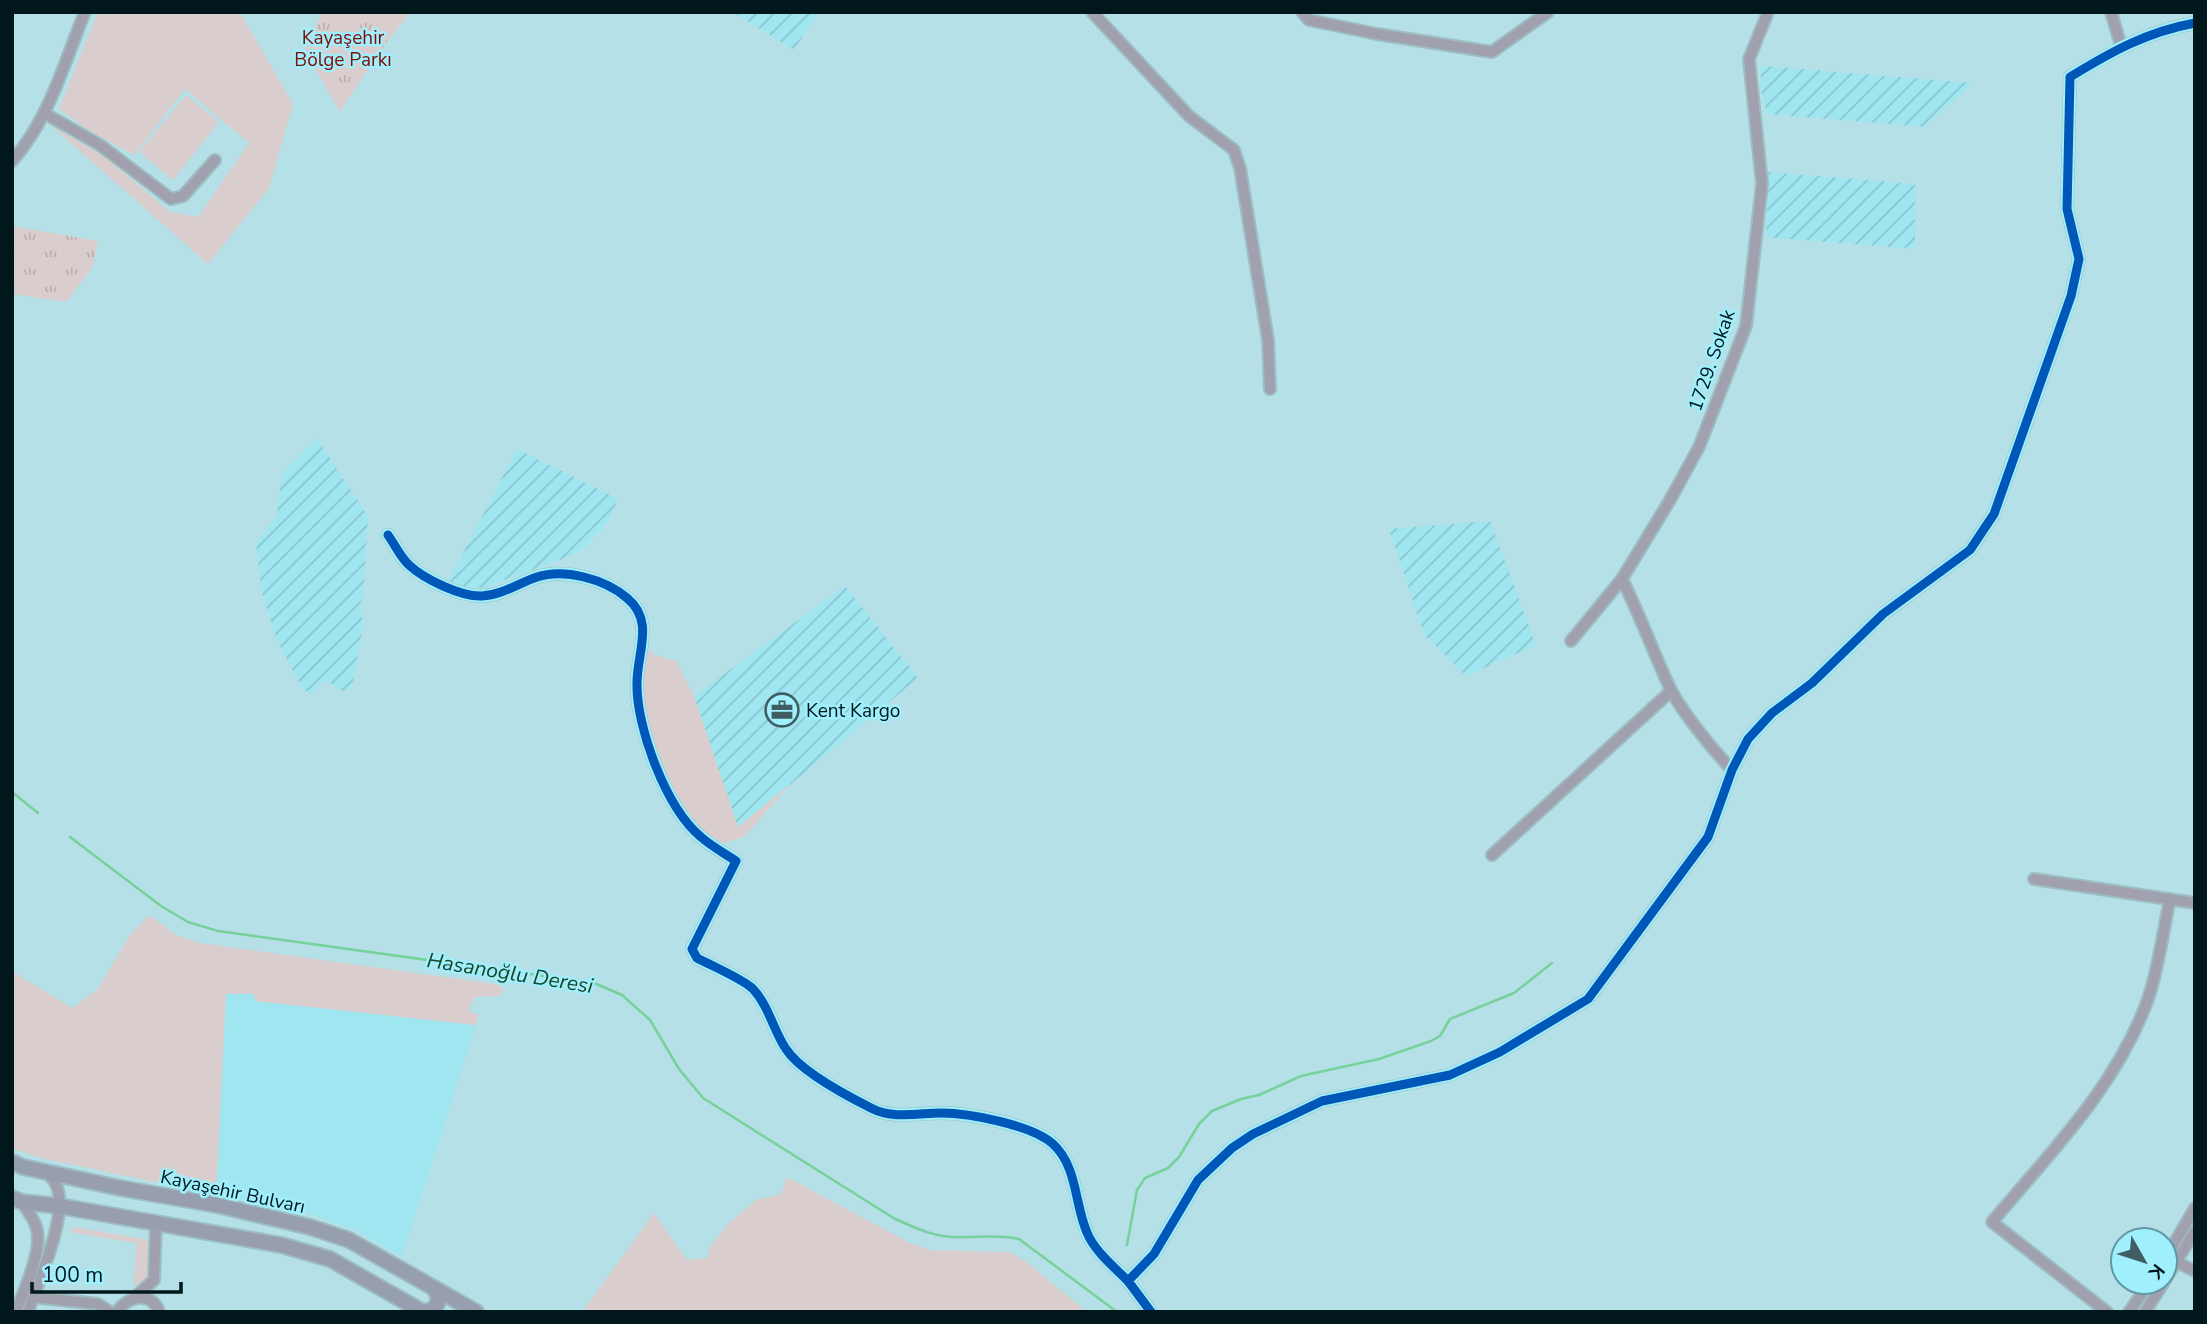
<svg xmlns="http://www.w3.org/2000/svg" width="2207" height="1324" font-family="'Nunito Sans',sans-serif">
<defs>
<pattern id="industrial-furrows" width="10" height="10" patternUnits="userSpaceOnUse" patternTransform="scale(1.75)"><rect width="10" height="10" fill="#a0e6f1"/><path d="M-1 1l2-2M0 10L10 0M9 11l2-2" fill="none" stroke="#88c5ce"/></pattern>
<pattern id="park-tufts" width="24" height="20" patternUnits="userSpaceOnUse" patternTransform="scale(1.75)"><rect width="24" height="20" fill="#d9cecd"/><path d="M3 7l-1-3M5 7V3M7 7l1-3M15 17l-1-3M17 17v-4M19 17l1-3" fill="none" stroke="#b8b0af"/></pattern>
</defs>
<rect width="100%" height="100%" fill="#b5e0e7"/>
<polygon fill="#a0e6f1" points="226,994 255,994 255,1001 476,1025 402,1256 355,1230 301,1211 216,1195"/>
<g fill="url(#industrial-furrows)">
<polygon points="732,12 818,12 794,50"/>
<polygon points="1761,66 1973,83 1925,127 1767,114 1761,91"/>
<polygon points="1768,172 1915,184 1915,249 1766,237"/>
<polygon points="317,438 368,517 363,597 360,603 363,626 353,682 350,689 342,691 328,681 320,683 312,693 303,690 276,638 262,593 256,544 277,515 282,474"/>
<polygon points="517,449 618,499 609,521 583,550 565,558 483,588 456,586 449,580"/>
<polygon points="1490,521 1536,645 1466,676 1424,634 1389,529"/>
<polygon points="845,586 918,678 738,828 694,696"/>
</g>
<g fill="#d9cecd">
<polygon points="98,12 240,12 293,104 269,188 208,264 50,125 102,154 170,212 198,217 249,143 185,89 134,155 91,132 59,109"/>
<polygon points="186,95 219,122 173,180 139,152"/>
<path d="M648,649l5,5 23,7 18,35 44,131 53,-44 -46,53 -21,7c-9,-4 -16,-8 -23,-14 -31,-32 -75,-139 -53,-180z"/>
<polygon points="149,915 176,935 200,943 502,985 503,991 498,996 475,997 469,1008 471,1013 479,1014 476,1025 255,1001 254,994 226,994 216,1195 36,1157 12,1148 12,971 72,1008 97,990 130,935"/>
<polygon points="787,1177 912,1244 931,1250 1010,1252 1025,1261 1087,1312 582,1312 654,1213 687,1260 708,1258 708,1250 727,1225 756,1200 781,1194"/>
<polygon points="75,1227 149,1240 151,1274 149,1283 134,1286 136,1243 69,1232"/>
</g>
<g fill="url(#park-tufts)">
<polygon points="322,12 411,12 385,44 340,112 305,51"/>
<polygon points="12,226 98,241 93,267 66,302 12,294"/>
</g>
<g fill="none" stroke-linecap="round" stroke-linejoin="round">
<g stroke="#77d19a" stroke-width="2.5">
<polyline points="12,792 38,813"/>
<path d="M70,837l91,69 27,16 30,9 376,52 28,12 28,25 29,49 24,29 192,121c19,8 36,17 58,18 22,1 44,-3 66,2l98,73"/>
<polyline points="1127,1245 1137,1190 1145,1178 1168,1168 1179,1157 1199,1124 1212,1111 1241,1099 1259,1095 1301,1076 1379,1059 1431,1041 1440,1036 1450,1019 1514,993 1552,963"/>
</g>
<defs>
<g id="minor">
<polyline points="1092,12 1189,116 1234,150 1240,168 1268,340 1270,389"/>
<polyline points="1302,12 1309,20 1377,34 1492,52 1548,12"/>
<polyline points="2111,12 2121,46"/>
<polyline points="44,113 100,145 171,199 183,196 215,160"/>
<path d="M12,161c37,-41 52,-98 73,-149"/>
<path d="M388,535c7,10 13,23 21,30 15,14 52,32 73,31 20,-1 37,-13 55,-19 27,-9 68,2 90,21 28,23 10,54 10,85 -1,44 29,125 64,154 10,9 23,16 35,24l-44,88 5,9c13,7 46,21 56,31 16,17 21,43 33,60 14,22 63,48 87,60 20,10 47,4 68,4 28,0 91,12 112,31 26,24 21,64 36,93 9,17 26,31 39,44"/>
<path d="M1622,579c18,36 31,73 48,109 11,23 44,63 62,82"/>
<polyline points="1571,641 1622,579 1670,500 1699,447 1746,326 1762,184 1749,59 1768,12"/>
<polyline points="1492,855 1671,691"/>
<polyline points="2034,879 2195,903"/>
<polyline points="2165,1259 2195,1208"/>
<polyline points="2172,1260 2195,1271"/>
<polyline points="2165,1280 2195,1231"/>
<polyline points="33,1297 98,1304 110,1312"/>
<polyline points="135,1297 154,1280 156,1224"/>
<path d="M16,1312c8,-23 28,-62 20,-86 -3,-8 -9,-16 -14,-24"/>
<path d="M28,1312c10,-30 38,-91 30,-122 -2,-8 -6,-12 -12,-18"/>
<path d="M117,1312c10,-16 35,-22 42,0"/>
<path d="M1151,1312l-23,-31 26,-27 44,-74 34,-32 21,-14 69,-33 128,-26 50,-23 88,-53 120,-162 24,-67 16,-31 24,-26 40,-30 71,-69 87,-64 24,-36 77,-218 8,-37 -12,-50 3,-132c41,-25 76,-45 125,-54"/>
<path d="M2107,1312l-115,-90c58,-69 125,-136 156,-223 11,-32 15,-68 22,-100"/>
<polyline points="2129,1312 2150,1282"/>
<polyline points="2145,1312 2164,1282"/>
</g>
<g id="major">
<path d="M12,1162l11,5 97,21 97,17 93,22 39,13 85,48c8,13 4,22 -11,24l-93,-53 -49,-14 -222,-39 -37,-4 -10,-4"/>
<polyline points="434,1288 476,1312"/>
</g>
</defs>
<use href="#minor" stroke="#9cbdc2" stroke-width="14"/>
<use href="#major" stroke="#9cbdc2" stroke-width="18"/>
<use href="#minor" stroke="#a1a0af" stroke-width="10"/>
<use href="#major" stroke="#979eb0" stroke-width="14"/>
<defs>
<g id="cycleway">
<path d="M388,535c7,10 13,23 21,30 15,14 52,32 73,31 20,-1 37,-13 55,-19 27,-9 68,2 90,21 28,23 10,54 10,85 -1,44 29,125 64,154 10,9 23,16 35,24l-44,88 5,9c13,7 46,21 56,31 16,17 21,43 33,60 14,22 63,48 87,60 20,10 47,4 68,4 28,0 91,12 112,31 26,24 21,64 36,93 9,17 26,31 39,44"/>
<path d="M1151,1312l-23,-31 26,-27 44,-74 34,-32 21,-14 69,-33 128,-26 50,-23 88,-53 120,-162 24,-67 16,-31 24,-26 40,-30 71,-69 87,-64 24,-36 77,-218 8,-37 -12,-50 3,-132c41,-25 76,-45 125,-54"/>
</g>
</defs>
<use href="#cycleway" stroke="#9feffd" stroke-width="13"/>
<use href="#cycleway" stroke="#0057b8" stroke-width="9"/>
</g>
<defs>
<symbol id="office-ring" viewBox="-11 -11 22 22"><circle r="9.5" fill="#9feffd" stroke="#3f5d62" stroke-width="1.5"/><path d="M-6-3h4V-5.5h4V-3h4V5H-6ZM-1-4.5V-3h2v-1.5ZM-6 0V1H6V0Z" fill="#3f5d62"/></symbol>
</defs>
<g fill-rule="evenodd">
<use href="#office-ring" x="763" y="691" width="38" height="38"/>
</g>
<g text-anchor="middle" stroke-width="5" stroke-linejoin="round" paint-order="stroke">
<g font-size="19" fill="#800e06" stroke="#9feffd">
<text x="343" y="44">Kayaşehir<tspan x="343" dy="22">Bölge Parkı</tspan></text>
</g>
<g font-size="19" fill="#00171b" stroke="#9feffd">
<text transform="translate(1711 360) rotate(-71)" y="7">1729. Sokak</text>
<text transform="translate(233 1191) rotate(12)" y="7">Kayaşehir Bulvarı</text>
</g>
<g font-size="19" fill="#00171b" stroke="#9feffd" text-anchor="start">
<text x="806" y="717">Kent Kargo</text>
</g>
<g font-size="21" font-style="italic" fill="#194525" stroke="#9feffd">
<text transform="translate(510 973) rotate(9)" y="7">Hasanoğlu Deresi</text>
</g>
</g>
<rect width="2207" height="1324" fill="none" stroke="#00171b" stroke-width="28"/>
<g transform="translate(2144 1261) rotate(129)"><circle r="33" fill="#9feffd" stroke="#5f99a3" stroke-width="2"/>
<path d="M0-5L12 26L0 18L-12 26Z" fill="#3f5d62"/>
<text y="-10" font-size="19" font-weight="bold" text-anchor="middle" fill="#00171b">K</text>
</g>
<path d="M32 1282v10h149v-10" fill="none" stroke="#00171b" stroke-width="3.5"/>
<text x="42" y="1282" font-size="21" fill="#00171b" stroke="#9feffd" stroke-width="5" paint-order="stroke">100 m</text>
</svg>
